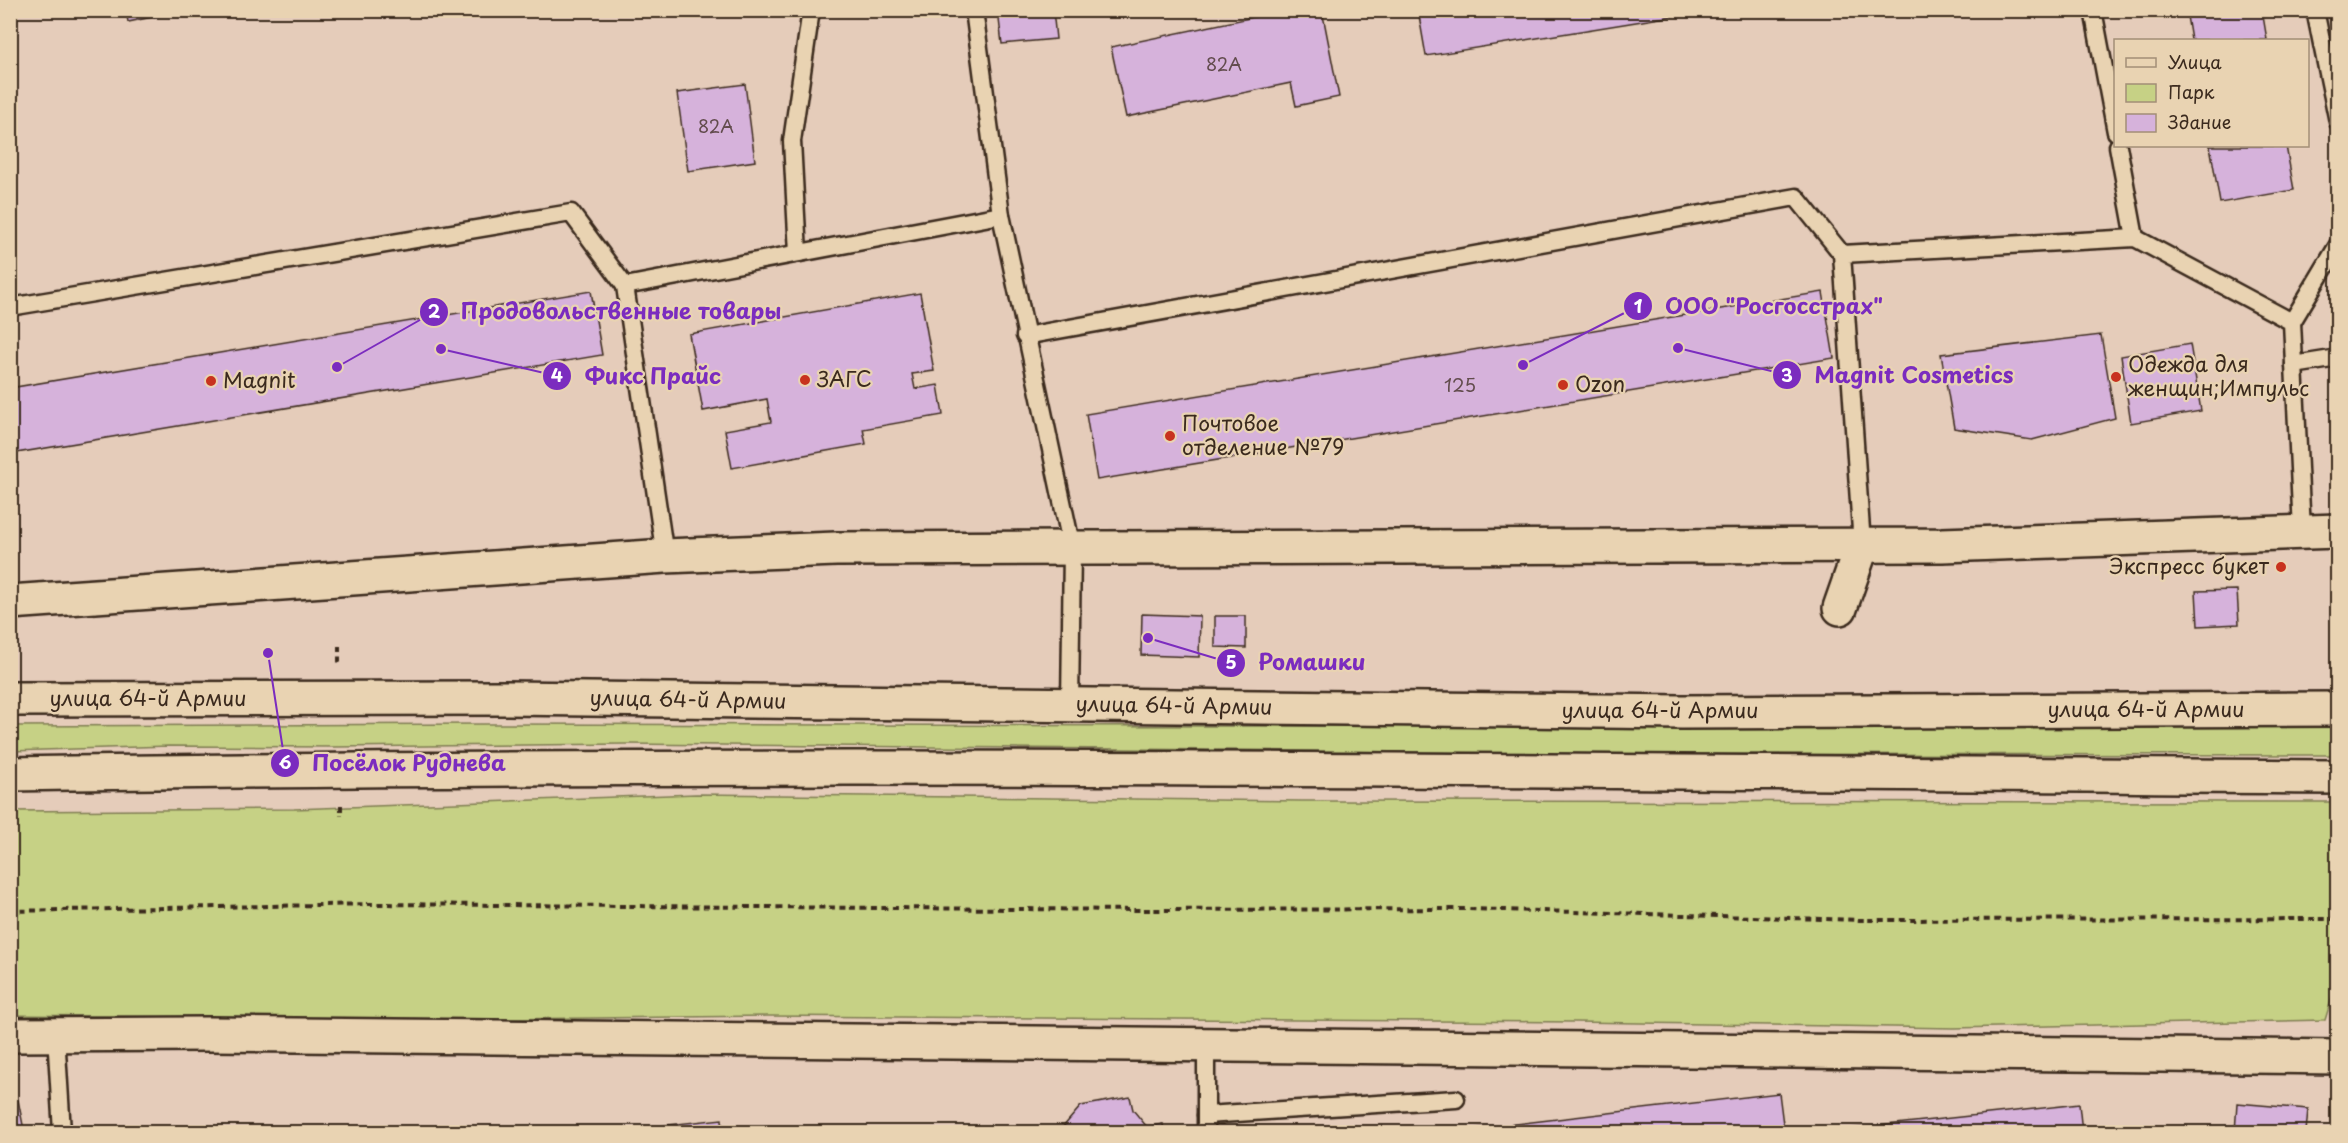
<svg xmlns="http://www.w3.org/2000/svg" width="2348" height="1143" font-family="'Playpen Sans',sans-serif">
<rect width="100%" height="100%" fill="#e5ccba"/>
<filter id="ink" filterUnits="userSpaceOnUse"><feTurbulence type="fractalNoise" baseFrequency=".0167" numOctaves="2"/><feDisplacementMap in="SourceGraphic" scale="12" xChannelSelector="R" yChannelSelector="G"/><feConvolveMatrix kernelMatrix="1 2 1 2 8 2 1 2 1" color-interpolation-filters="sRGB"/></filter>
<g filter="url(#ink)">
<g fill="#c6d185" stroke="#807e52" stroke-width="1.5">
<polygon points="489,724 1230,726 2338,725 2337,755 1613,754 626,744 333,747 169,746 11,751 11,726 15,726"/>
<polygon points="696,794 1301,801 2337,802 2337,981 2325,1020 1954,1028 1574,1022 768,1016 419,1020 11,1015 10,811 294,809"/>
</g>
<g fill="#d6b2db" stroke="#3b2a1e" stroke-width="1.5">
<polygon points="126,10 186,10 128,22"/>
<polygon points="1053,10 1056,39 1002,44 998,11"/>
<polygon points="1287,10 1322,10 1339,97 1296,106 1291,83 1126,117 1111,47"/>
<polygon points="1418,10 1710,10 1426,56"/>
<polygon points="2186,10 2262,10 2267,40 2191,40"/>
<polygon points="745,84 755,161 688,171 677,93"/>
<polygon points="2210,146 2286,146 2294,190 2220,203"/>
<polygon points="591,291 602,355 10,454 10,388"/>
<polygon points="1823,292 1834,358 1097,480 1086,414"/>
<polygon points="920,293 934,371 912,374 915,389 938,385 943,415 863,429 866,444 732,468 725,430 771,422 767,399 703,411 689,334"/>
<polygon points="2101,335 2115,418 2032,440 1954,428 1941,354"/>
<polygon points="2190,344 2201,411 2131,423 2121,356"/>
<polygon points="2237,590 2239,624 2198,626 2196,591"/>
<polygon points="1142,614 1200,616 1199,657 1141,655"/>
<polygon points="1215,616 1246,616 1246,648 1215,647"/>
<polygon points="1779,1093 1784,1132 1447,1132"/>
<polygon points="1130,1097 1133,1110 1147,1127 1163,1124 1164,1132 1064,1132 1063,1127 1081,1106"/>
<polygon points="18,1100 24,1130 10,1132 10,1101"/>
<polygon points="2237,1103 2308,1109 2306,1132 2235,1132"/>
<polygon points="2079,1104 2082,1132 1822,1132"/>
<polygon points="722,1119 723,1132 605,1132"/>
<polygon points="1027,1128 1028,1132 987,1132"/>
</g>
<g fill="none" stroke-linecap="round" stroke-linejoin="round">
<defs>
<g id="service">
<polyline points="974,10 1001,215 1072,548 1070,705"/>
<polyline points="2093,10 2116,132"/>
<polyline points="2315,10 2338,122"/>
<polyline points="2118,146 2135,238"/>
<polyline points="798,253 792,141 811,10"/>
<polyline points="10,307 571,213 625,286"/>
<polyline points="2292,322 2338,245"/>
<polyline points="1025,336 1796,197 1842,254"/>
<polyline points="2294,365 2338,358"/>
<polyline points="1862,545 1842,254 2135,238 2292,322 2302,531"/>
<polyline points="665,556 625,286 1001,215"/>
<polyline points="56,1035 62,1132"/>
<polyline points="1206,1045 1206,1132"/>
<polyline points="1206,1115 1456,1099"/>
</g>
<g id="minor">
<polyline points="10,602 665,556 836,549 1942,545 2338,531"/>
<polyline points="1840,608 1862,545"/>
</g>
<polyline id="tertiary" points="10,1035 210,1034 2338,1057"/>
<g id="trunk">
<polyline points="10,699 508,698 1682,712 2338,709"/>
<path d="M10,774c776,-12 1552,-3 2328,3"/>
</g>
</defs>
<use href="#service" stroke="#3b2a1e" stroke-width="21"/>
<use href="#minor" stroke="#3b2a1e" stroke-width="38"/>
<use href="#tertiary" stroke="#3b2a1e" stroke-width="38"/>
<use href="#trunk" stroke="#3b2a1e" stroke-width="38"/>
<g stroke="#3b2a1e" stroke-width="4" stroke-dasharray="6 4.5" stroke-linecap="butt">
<polyline points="339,646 339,663"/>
<polyline points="341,805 341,816"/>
<polyline points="10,911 372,904 1144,910 1467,909 1862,920 2338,919"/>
</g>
<use href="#service" stroke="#e9d3b2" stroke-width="16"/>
<use href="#minor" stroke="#e9d3b2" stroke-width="33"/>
<use href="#tertiary" stroke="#e9d3b2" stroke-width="33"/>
<use href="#trunk" stroke="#e9d3b2" stroke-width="33"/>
</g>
</g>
<g fill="#c8321e" stroke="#e9d3b2" stroke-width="2">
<circle cx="2116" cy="377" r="6"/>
<circle cx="805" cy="380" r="6"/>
<circle cx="211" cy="381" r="6"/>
<circle cx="1563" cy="385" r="6"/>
<circle cx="1170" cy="436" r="6"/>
<circle cx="2281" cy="567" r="6"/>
</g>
<g text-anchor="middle" stroke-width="4.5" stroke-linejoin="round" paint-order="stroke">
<g font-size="18" fill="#624c4d">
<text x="1224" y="71">82А</text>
<text x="716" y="133">82А</text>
<text x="1460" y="392">125</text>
</g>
<g font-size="21" fill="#3b2a1e" stroke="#e9d3b2" text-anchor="start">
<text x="2128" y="372">Одежда для<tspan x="2128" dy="24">женщин;Импульс</tspan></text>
<text x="817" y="387">ЗАГС</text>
<text x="223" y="388">Magnit</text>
<text x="1575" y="392">Ozon</text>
<text x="1182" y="431">Почтовое<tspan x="1182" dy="24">отделение №79</tspan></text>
<text x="2269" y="574" text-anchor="end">Экспресс букет</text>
</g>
<g font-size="21" fill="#3b2a1e" stroke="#e9d3b2">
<text x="148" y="706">улица 64-й Армии</text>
<text transform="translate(688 700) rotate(1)" y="7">улица 64-й Армии</text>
<text transform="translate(1174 706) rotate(1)" y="7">улица 64-й Армии</text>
<text x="2146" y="717">улица 64-й Армии</text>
<text x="1660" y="718">улица 64-й Армии</text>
</g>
</g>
<path fill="none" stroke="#7b2cbf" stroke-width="2" d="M1523 365L1638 306M337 367L434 312M1678 348L1787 375M441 349L557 376M1148 638L1231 663M268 653L285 763"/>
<g fill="#7b2cbf" stroke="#e9d3b2" stroke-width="2">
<circle cx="1523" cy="365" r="6"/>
<circle cx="337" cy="367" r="6"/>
<circle cx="1678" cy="348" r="6"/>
<circle cx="441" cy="349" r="6"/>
<circle cx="1148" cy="638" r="6"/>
<circle cx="268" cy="653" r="6"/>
<circle cx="1638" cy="306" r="15"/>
<circle cx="434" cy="312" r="15"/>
<circle cx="1787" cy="375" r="15"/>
<circle cx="557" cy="376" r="15"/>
<circle cx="1231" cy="663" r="15"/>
<circle cx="285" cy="763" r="15"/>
</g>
<g font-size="18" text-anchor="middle" font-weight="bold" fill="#fff">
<text x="1638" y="313">1</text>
<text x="434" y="318">2</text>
<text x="1787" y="382">3</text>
<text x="557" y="382">4</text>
<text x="1231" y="669">5</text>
<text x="285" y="769">6</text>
</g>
<g font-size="22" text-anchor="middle" font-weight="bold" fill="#7b2cbf" stroke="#e9d3b2" stroke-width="4.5" stroke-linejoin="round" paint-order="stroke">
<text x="1774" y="314">ООО "Росгосстрах"</text>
<text x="621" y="319">Продовольственные товары</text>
<text x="1914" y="383">Magnit Cosmetics</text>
<text x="653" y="384">Фикс Прайс</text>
<text x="1312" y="670">Ромашки</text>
<text x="409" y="771">Посёлок Руднева</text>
</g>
<rect width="2348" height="1143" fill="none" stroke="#e9d3b2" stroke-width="36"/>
<rect x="18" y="18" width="2312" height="1107" fill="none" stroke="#3b2a1e" stroke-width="2" filter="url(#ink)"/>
<rect x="2114" y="39" width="195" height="108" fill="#e9d3b2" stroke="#a38f77" stroke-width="1.5"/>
<rect x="2126" y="58" width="30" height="9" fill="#e9d3b2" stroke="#a38f77" stroke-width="1.5"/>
<text x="2168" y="69" font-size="18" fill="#3b2a1e">Улица</text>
<rect x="2126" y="84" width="30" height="18" fill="#c6d185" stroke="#a38f77" stroke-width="1.5"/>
<text x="2168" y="99" font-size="18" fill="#3b2a1e">Парк</text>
<rect x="2126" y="114" width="30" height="18" fill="#d6b2db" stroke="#a38f77" stroke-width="1.5"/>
<text x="2168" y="129" font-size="18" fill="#3b2a1e">Здание</text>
</svg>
